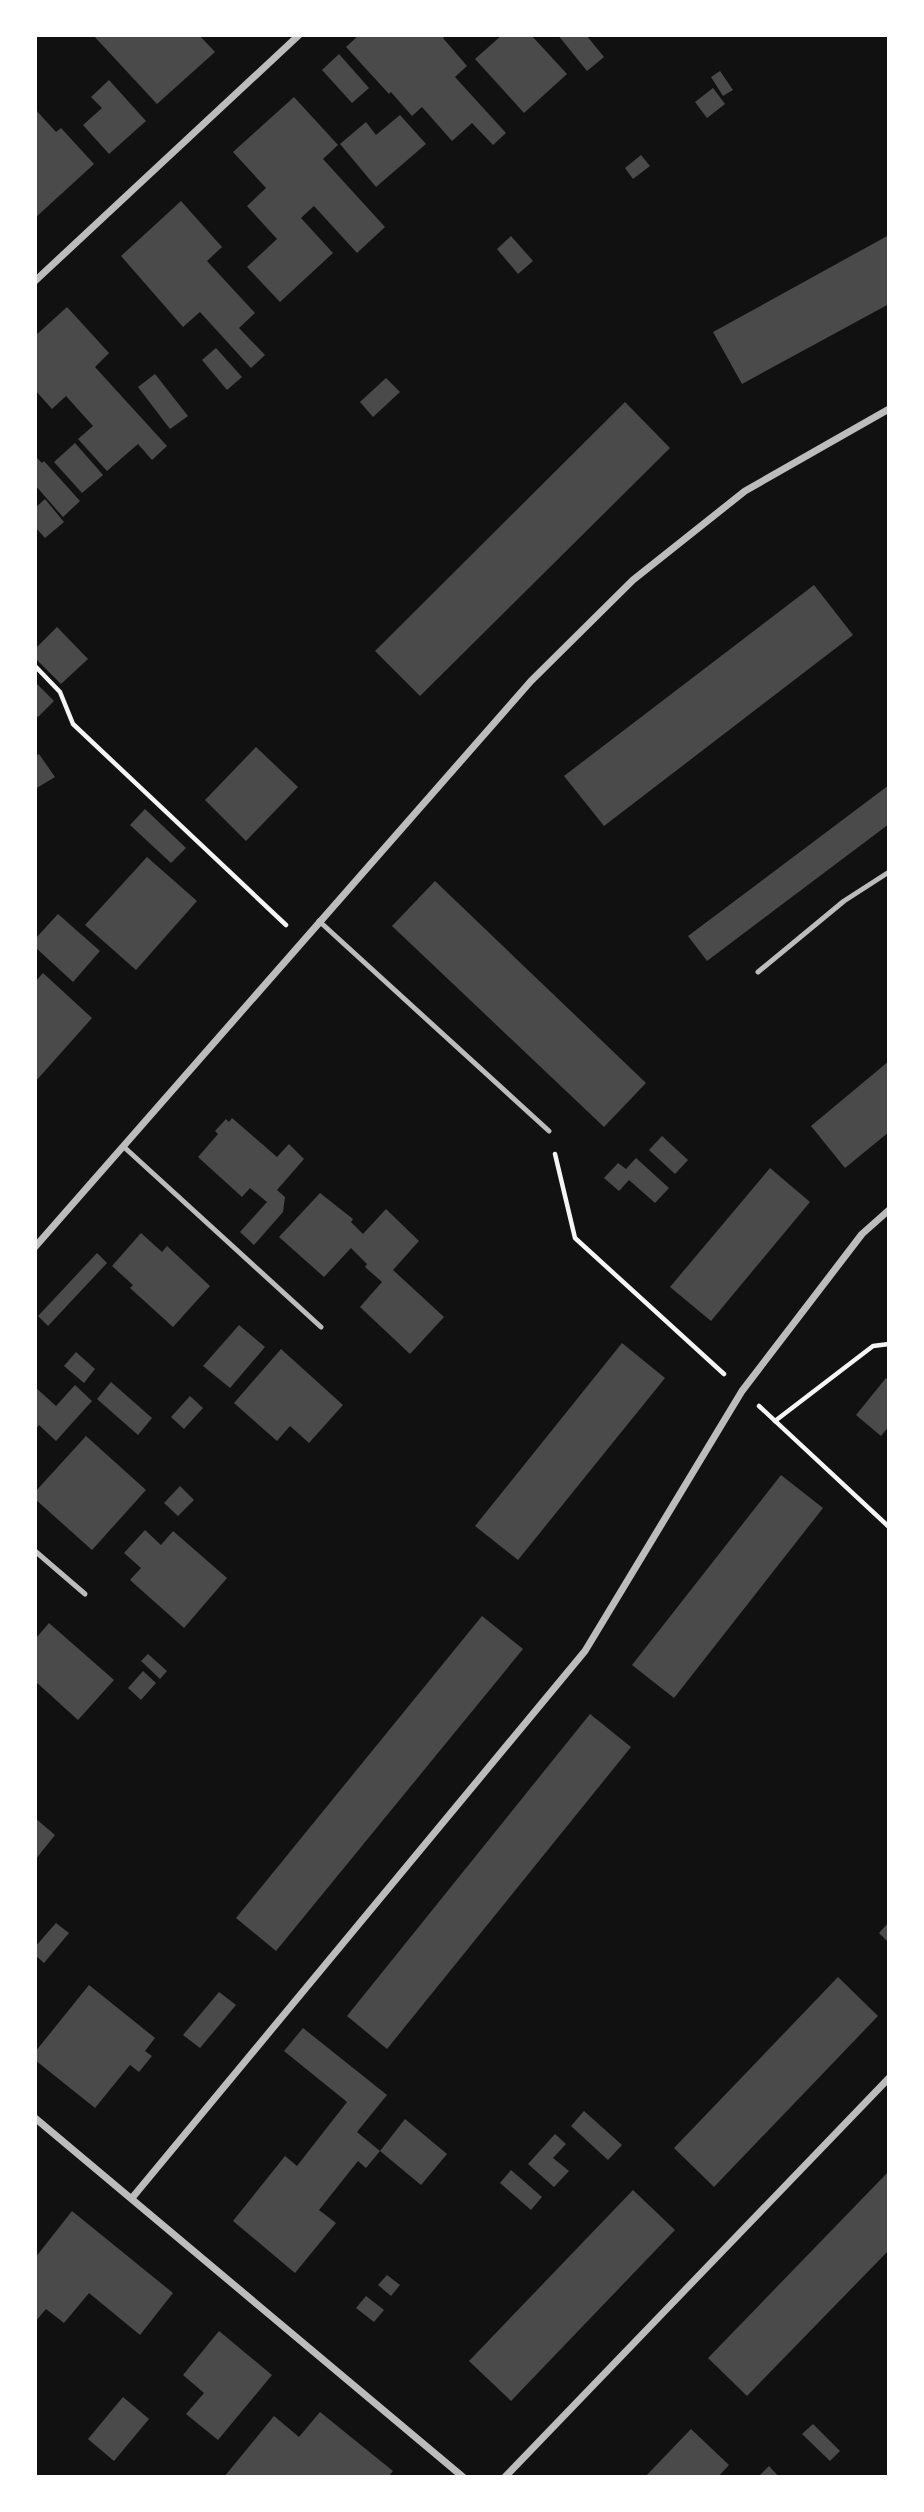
<svg xmlns="http://www.w3.org/2000/svg" width="924" height="2512" font-family="Overpass,sans-serif">
<rect width="100%" height="100%" fill="#111"/>
<g fill="#4a4a4a">
<polygon points="93,35 199,35 215,52 157,104"/>
<polygon points="359,35 446,35 443,38 467,66 455,77 506,133 493,145 472,123 452,141 422,107 412,116 391,92 389,94 346,47"/>
<polygon points="502,35 531,35 567,74 524,113 475,59"/>
<polygon points="558,35 586,35 604,57 587,71"/>
<polygon points="339,54 369,88 352,103 322,70"/>
<polygon points="720,71 733,90 723,96 711,77"/>
<polygon points="109,80 146,121 109,154 83,125 102,108 91,97"/>
<polygon points="713,88 725,104 707,118 695,102"/>
<polygon points="294,97 338,145 323,159 385,227 357,253 314,206 301,218 333,253 280,302 247,267 277,239 247,206 266,188 233,152"/>
<polygon points="35,109 56,132 61,128 94,164 35,218"/>
<polygon points="400,115 426,144 376,187 340,144 366,122 376,135"/>
<polygon points="641,155 650,166 633,179 625,168"/>
<polygon points="181,201 222,247 207,261 255,313 239,328 265,355 251,368 200,312 183,327 121,256"/>
<polygon points="889,235 889,304 742,384 713,332"/>
<polygon points="511,236 533,261 518,274 497,249"/>
<polygon points="67,307 109,353 95,367 167,446 152,460 138,444 107,471 78,439 93,426 66,396 52,409 35,390 35,336"/>
<polygon points="216,348 242,377 227,390 202,360"/>
<polygon points="155,374 188,416 170,429 138,387"/>
<polygon points="386,378 400,392 373,417 360,402"/>
<polygon points="625,402 670,448 420,696 375,651"/>
<polygon points="75,443 103,475 82,493 54,462"/>
<polygon points="35,456 42,463 44,461 80,501 63,517 35,485"/>
<polygon points="45,499 64,522 45,538 35,527 35,508"/>
<polygon points="814,585 853,635 604,826 564,776"/>
<polygon points="57,627 88,659 61,684 35,658 35,649"/>
<polygon points="35,682 54,701 38,717 35,714"/>
<polygon points="256,747 298,787 246,841 205,800"/>
<polygon points="39,754 55,777 35,789 35,757"/>
<polygon points="889,785 889,824 707,961 688,936"/>
<polygon points="145,809 186,848 171,863 130,825"/>
<polygon points="147,857 197,901 136,970 85,925"/>
<polygon points="435,881 646,1083 604,1127 392,926"/>
<polygon points="58,914 100,951 73,982 35,947 35,939"/>
<polygon points="43,973 92,1018 35,1082 35,982"/>
<polygon points="889,1061 889,1132 845,1168 811,1126"/>
<polygon points="232,1118 277,1157 289,1144 304,1159 277,1190 285,1197 283,1212 254,1245 240,1232 267,1202 250,1188 242,1197 198,1157 218,1134 215,1131 226,1119 229,1122"/>
<polygon points="662,1136 688,1160 675,1174 649,1150"/>
<polygon points="636,1158 669,1188 655,1203 629,1180 619,1191 604,1178 618,1163 626,1169"/>
<polygon points="770,1168 810,1202 711,1321 670,1287"/>
<polygon points="320,1193 353,1219 351,1222 363,1234 386,1209 419,1241 393,1270 444,1317 410,1354 360,1307 382,1282 365,1267 367,1264 351,1248 324,1277 279,1237"/>
<polygon points="141,1233 162,1252 167,1246 210,1286 173,1327 130,1288 133,1285 112,1266"/>
<polygon points="97,1253 107,1263 48,1326 38,1316"/>
<polygon points="239,1325 265,1347 230,1388 203,1366"/>
<polygon points="622,1343 665,1378 518,1560 475,1526"/>
<polygon points="281,1349 343,1405 309,1443 290,1426 277,1441 234,1403"/>
<polygon points="76,1352 95,1369 84,1383 64,1366"/>
<polygon points="886,1378 889,1381 889,1426 881,1436 856,1415"/>
<polygon points="111,1382 152,1418 138,1435 97,1399"/>
<polygon points="75,1385 92,1401 56,1441 39,1425 35,1430 35,1387 56,1406"/>
<polygon points="190,1396 203,1408 184,1429 171,1417"/>
<polygon points="86,1436 146,1490 92,1550 35,1499 35,1492"/>
<polygon points="781,1475 823,1508 674,1698 632,1665"/>
<polygon points="180,1486 194,1500 178,1516 164,1503"/>
<polygon points="145,1530 161,1545 173,1531 227,1578 184,1628 130,1580 141,1568 124,1553"/>
<polygon points="482,1616 523,1649 276,1951 236,1918"/>
<polygon points="49,1623 114,1680 78,1720 35,1681 35,1635 37,1637"/>
<polygon points="148,1654 167,1671 160,1679 141,1661"/>
<polygon points="143,1671 156,1683 141,1700 128,1688"/>
<polygon points="590,1714 631,1747 387,2049 347,2016"/>
<polygon points="35,1818 55,1835 35,1860"/>
<polygon points="889,1922 889,1943 879,1933"/>
<polygon points="56,1923 69,1933 44,1963 35,1955 35,1947"/>
<polygon points="838,1977 878,2016 714,2187 674,2148"/>
<polygon points="89,1985 155,2038 145,2051 152,2056 139,2072 130,2065 95,2108 35,2060 35,2052"/>
<polygon points="219,1992 236,2005 200,2048 183,2035"/>
<polygon points="303,2028 387,2095 357,2132 380,2151 366,2168 358,2161 319,2210 336,2223 295,2273 233,2221 285,2156 297,2166 347,2102 284,2051"/>
<polygon points="584,2111 622,2145 608,2160 571,2126"/>
<polygon points="405,2119 447,2154 421,2185 380,2151"/>
<polygon points="555,2134 566,2144 553,2158 569,2171 554,2187 528,2164"/>
<polygon points="511,2170 542,2197 531,2210 500,2183"/>
<polygon points="889,2171 889,2250 747,2396 708,2358"/>
<polygon points="633,2190 675,2230 511,2401 469,2361"/>
<polygon points="72,2211 173,2293 140,2335 89,2293 64,2323 46,2309 35,2322 35,2258"/>
<polygon points="387,2275 400,2285 391,2296 378,2285"/>
<polygon points="366,2296 384,2310 374,2322 356,2308"/>
<polygon points="219,2331 272,2375 218,2440 186,2414 204,2393 183,2375"/>
<polygon points="123,2397 149,2419 114,2461 88,2439"/>
<polygon points="320,2412 393,2471 388,2477 224,2477 274,2416 299,2437"/>
<polygon points="813,2424 840,2451 830,2461 802,2434"/>
<polygon points="691,2429 729,2465 718,2477 645,2477"/>
<polygon points="769,2466 779,2477 758,2477"/>
</g>
<g fill="none" stroke-linecap="round" stroke-linejoin="round">
<g stroke="#f5f5f5" stroke-width="4.5">
<polyline points="35,666 60,692 73,724 286,925"/>
<polyline points="555,1154 575,1238 724,1374"/>
<polyline points="759,1406 889,1527"/>
<polyline points="775,1421 873,1346 889,1344"/>
</g>
<g stroke="#bcbcbc" stroke-width="5">
<polyline points="319,921 549,1131"/>
<polyline points="758,972 844,901 889,872"/>
<polyline points="124,1147 321,1327"/>
<polyline points="35,1551 85,1594"/>
</g>
<g stroke="#bcbcbc" stroke-width="7">
<polyline points="35,281 299,35"/>
<polyline points="35,1247 531,681 633,580 745,491 889,409"/>
<polyline points="35,2118 463,2477"/>
<polyline points="132,2198 585,1651 742,1391 862,1234 889,1210"/>
<polyline points="505,2477 889,2078"/>
</g>
</g>
<rect width="924" height="2512" fill="none" stroke="#ffffff" stroke-width="74"/>
</svg>
